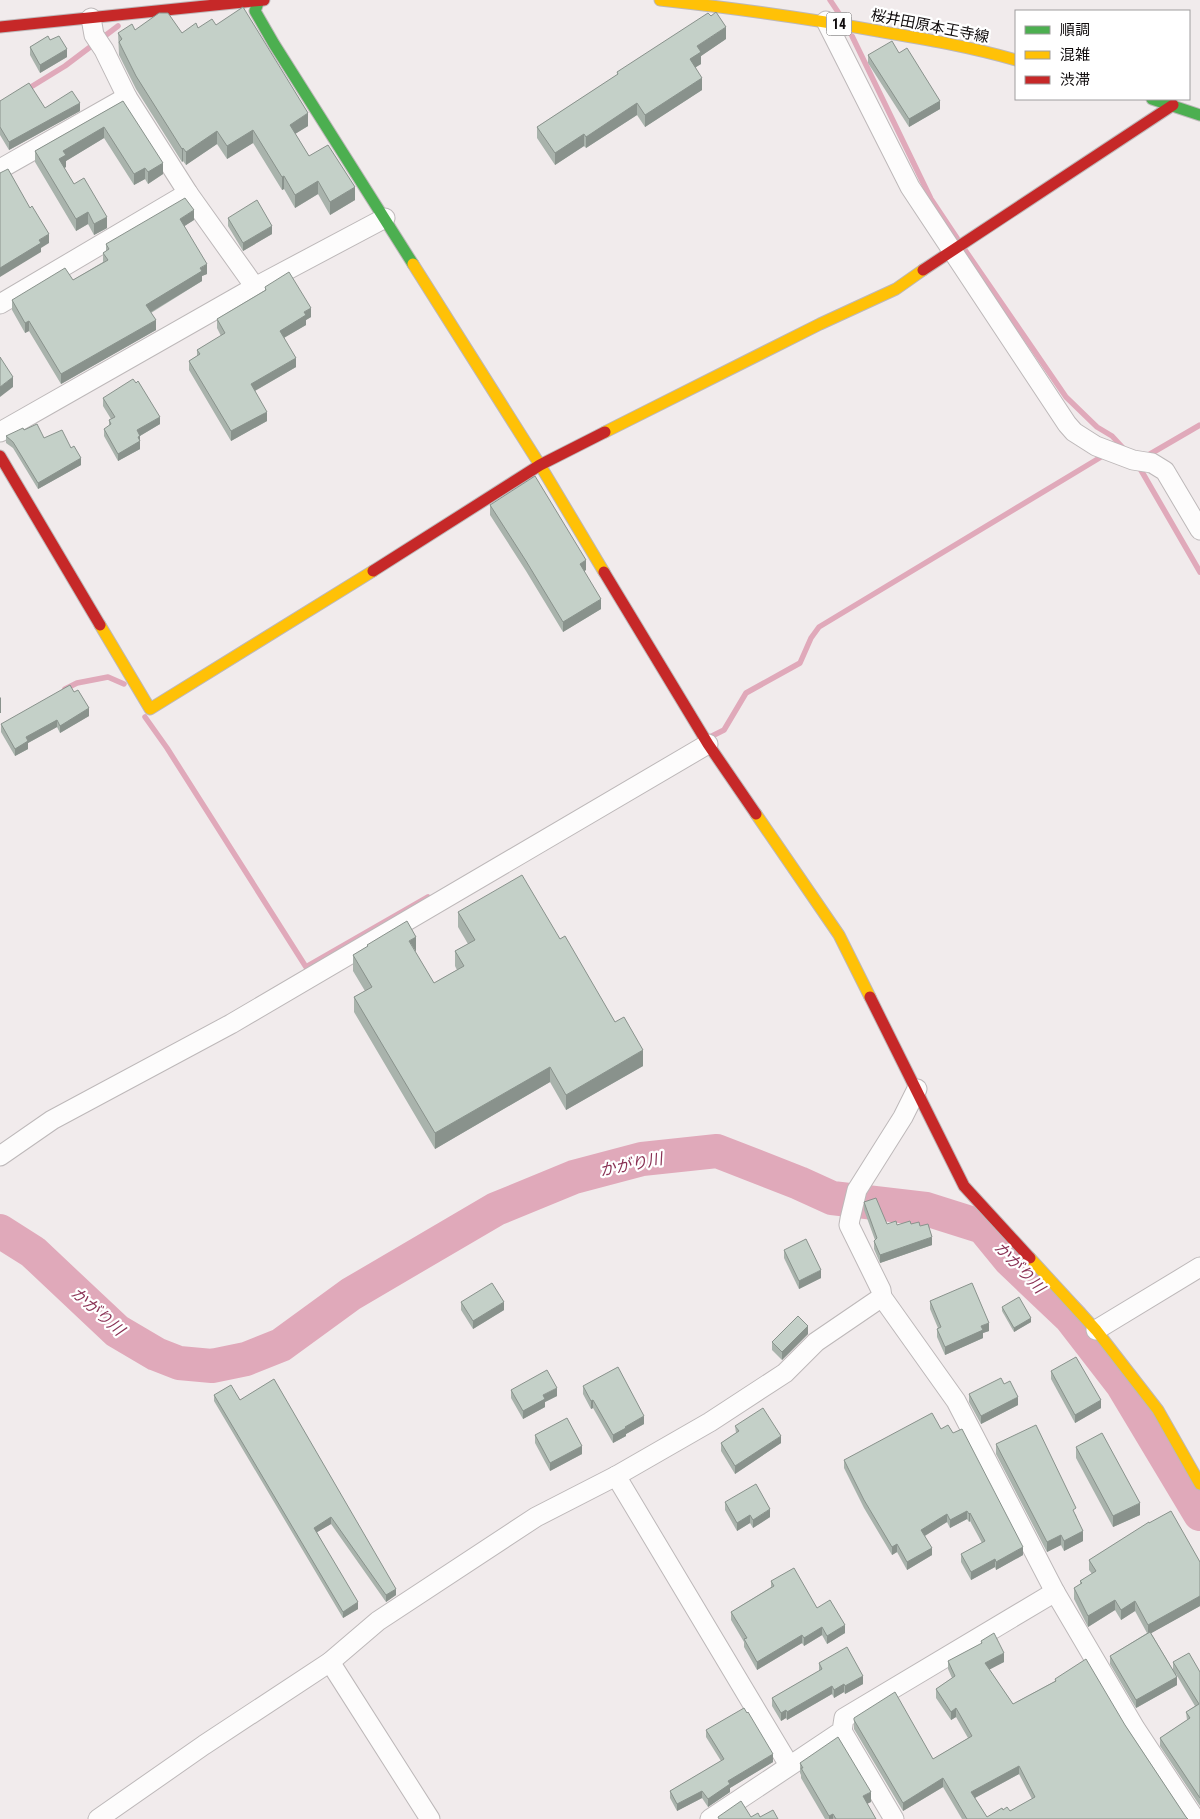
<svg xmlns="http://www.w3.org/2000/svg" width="1200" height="1819" font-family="'Roboto Condensed','Noto Sans JP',sans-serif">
<rect width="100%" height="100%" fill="#f1ebec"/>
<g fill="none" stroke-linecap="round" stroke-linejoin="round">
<g stroke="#e0a9ba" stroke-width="5.5">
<polyline points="830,0 840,15"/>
<polyline points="852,36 931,199 957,238"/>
<polyline points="26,90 65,66 118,26"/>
<polyline points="965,250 1066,397 1097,427 1112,436 1125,450"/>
<polyline points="1145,457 1200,425"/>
<polyline points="1138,465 1200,572"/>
<polyline points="65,689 77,683 108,677 124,684"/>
<polyline points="145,717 167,748 306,967 428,897"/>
<polyline points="710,737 724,730 746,693 800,663 811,638 819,627 1106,454"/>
</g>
<polyline stroke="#e0a9ba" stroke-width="34" points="0,1231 33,1252 117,1331 156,1354 179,1363 212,1366 246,1359 281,1345 351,1294 496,1209 574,1177 642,1159 717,1151 799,1183 832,1198 926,1209 983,1227 1010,1260 1071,1318 1122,1384 1200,1514"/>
<defs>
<g id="street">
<polyline points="91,18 94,35 104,50 127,97"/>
<polyline points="826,21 910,187 1067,424 1074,432 1096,446 1133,460 1152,463 1165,471 1200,530"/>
<polyline points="0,169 127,97 188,193 255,287"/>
<polyline points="0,304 188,193"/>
<polyline points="0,432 255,287 385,218"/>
<polyline points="917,1089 903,1117 857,1190 850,1219 849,1225 881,1290 882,1297 956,1401 1055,1592 1135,1728 1195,1819"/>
<polyline points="0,1156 52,1120 231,1024 708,744"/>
<polyline points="1096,1330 1200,1267"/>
<polyline points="616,1476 789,1765"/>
<polyline points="330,1662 430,1819"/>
<polyline points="842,1731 894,1819"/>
<polyline points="98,1819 204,1745 330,1662 378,1621 536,1517 616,1476 710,1422 785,1373 816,1342 882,1297"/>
<polyline points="710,1819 842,1731 844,1718 1055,1592"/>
</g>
<g id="fast">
<polyline points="259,0 255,11 274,44 413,264"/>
<polyline points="1152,99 1200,115"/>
</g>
<g id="slow">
<path d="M660,0c73,8 146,18 218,31 47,8 93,16 138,29"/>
<polyline points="413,264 540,465 604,572"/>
<polyline points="605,432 820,324 896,289 923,270"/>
<polyline points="100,625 150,709 373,571"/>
<polyline points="756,814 839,935 870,997"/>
<polyline points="1030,1258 1096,1330 1158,1410 1200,1484"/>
</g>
<g id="jam">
<polyline points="0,27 264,0"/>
<polyline points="923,270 1173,105"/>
<polyline points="0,456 100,625"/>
<polyline points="373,571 540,465 605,432"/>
<polyline points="604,572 708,744 756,814"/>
<polyline points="870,997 964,1186 1030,1258"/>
</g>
</defs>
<use href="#street" stroke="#bdb8b9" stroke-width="21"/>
<use href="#fast" stroke="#bdb8b9" stroke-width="13"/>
<use href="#slow" stroke="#bdb8b9" stroke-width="13"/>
<use href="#jam" stroke="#bdb8b9" stroke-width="13"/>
<use href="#street" stroke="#fdfcfc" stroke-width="19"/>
<use href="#fast" stroke="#4caf50" stroke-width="11"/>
<use href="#slow" stroke="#ffc107" stroke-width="11"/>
<use href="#jam" stroke="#c62828" stroke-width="11"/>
</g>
<g fill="#a9b3ac" fill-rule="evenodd">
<polygon points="216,25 308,126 295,134 309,156 355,200 330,215 318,194 295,208 284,189 282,190 253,143 227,159 217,144 186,165 183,161 182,162 136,89 119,55 118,33 135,30 182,33 198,28"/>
<polygon points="726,39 701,56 701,64 695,67 702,90 645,127 637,115 586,148 584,146 555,165 537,138 537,127 617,75 617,72"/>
<polygon points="50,40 67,57 40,73 30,55 30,47"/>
<polygon points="899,53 940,109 909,127 868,63 868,55"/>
<polygon points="0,101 45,108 80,111 9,150 0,135"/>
<polygon points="123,101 163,174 148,184 145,179 134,185 104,138 66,161 66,167 64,168 74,184 107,228 94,235 88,224 76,231 35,162 35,151"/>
<polygon points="228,218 272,234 243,251 228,226"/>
<polygon points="194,220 184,226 207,274 202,276 202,281 151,313 156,330 61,384 29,331 25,333 12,310 12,300 73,280 103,262 103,253 106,251 106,244"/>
<polygon points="265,287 311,317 306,320 306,325 284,338 296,367 255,391 267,421 231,441 189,370 189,361 197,356 197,350 221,336 217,328 217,319 265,290"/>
<polygon points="103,398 160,424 140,436 140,449 118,461 104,436 104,429 109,426 109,420 111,419 103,406"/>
<polygon points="24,430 44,438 81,465 38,489 13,448 6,443 6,436"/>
<polygon points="490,505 586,570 584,571 601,609 563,632 526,571 490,515"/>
<polygon points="74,692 89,716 60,733 57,727 28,743 28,749 15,756 1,732 1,724"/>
<polygon points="458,912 560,939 615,1022 643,1066 566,1110 550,1082 435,1149 354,1012 354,997 365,991 353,971 353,955 367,947 367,945 434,983 457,970 455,966 455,951 468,944 458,927"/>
<polygon points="864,1202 887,1224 897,1225 911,1224 920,1226 932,1245 880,1263 874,1249 874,1241 875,1240 864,1210"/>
<polygon points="784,1250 821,1278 799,1289 784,1258"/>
<polygon points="930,1301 989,1331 983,1333 983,1338 945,1355 937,1337 937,1329 938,1328 930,1309"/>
<polygon points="461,1302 504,1310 473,1329 461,1310"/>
<polygon points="1002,1307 1031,1322 1014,1332 1002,1311"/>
<polygon points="808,1334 782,1360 772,1350 772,1342"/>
<polygon points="1051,1371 1101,1408 1075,1423 1051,1379"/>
<polygon points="1004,1384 1018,1405 981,1424 969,1402 969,1394"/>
<polygon points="583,1386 644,1424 626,1434 626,1436 613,1443 593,1408 591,1409 583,1394"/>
<polygon points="511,1390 557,1396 545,1402 545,1407 523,1419 511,1398"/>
<polygon points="214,1395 240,1400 396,1595 386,1602 331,1524 317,1532 358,1609 343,1618 214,1401"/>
<polygon points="735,1426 781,1443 735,1474 721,1451 721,1443 736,1433"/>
<polygon points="941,1429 953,1433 1023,1555 996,1570 995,1567 971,1580 961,1562 961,1554 982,1543 970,1521 969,1522 967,1519 950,1528 947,1522 925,1536 932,1555 907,1570 897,1552 892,1555 864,1508 844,1468 844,1460"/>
<polygon points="535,1435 582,1454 550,1471 535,1443"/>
<polygon points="996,1444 1076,1515 1083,1541 1064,1551 1061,1545 1047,1552 996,1454"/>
<polygon points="1076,1447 1140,1515 1113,1527 1076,1458"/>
<polygon points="725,1502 770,1517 753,1528 750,1523 737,1531 725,1510"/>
<polygon points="1149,1523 1200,1562 1200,1606 1151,1633 1173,1670 1173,1662 1200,1672 1200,1806 1160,1746 1160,1738 1187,1720 1186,1712 1195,1706 1176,1674 1177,1685 1136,1708 1110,1664 1110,1656 1147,1633 1135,1611 1121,1620 1115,1610 1088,1627 1074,1599 1074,1588 1080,1584 1080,1581 1092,1574 1089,1570 1089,1560"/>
<polygon points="771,1581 817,1608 845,1633 827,1644 822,1635 804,1646 802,1643 757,1670 744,1647 744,1642 731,1620 731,1612 771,1587"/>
<path d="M981,1641l23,21 -15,7 24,35 42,-23v-2l70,46 61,92 2,2h-226l-19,-32 -40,24 -49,-82v-9l79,39 35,-21 -12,-21 -5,3 -15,-22v-9l16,-11 -4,-9v-8l33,-17zM1019,1774l13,25 -22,12 -7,-1 -16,7 -12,-19z"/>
<polygon points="819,1663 863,1684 845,1694 844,1692 834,1698 832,1694 787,1720 786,1718 781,1721 772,1706 772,1698 819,1671"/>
<polygon points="706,1730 773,1762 730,1788 730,1792 708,1807 702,1798 677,1811 670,1798 670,1791 721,1761 706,1737"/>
<polygon points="800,1763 871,1802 867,1803 876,1819 825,1819 801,1778 801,1775 800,1773"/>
</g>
<g fill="#89928c">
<polygon points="726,27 726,39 701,56 701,64 690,71 690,59 697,46"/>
<polygon points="67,49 67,57 40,73 40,65"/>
<polygon points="702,78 702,90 645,127 645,115"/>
<polygon points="940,101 940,109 909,127 909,119"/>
<polygon points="80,103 80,111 9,150 9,142"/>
<polygon points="637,103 637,115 586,148 586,137"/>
<polygon points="308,113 308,126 290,137 290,125"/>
<polygon points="104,127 104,138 66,161 66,167 59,171 59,159 63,151"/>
<polygon points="253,130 253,143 227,159 227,146"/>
<polygon points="217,131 217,144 186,165 186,152"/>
<polygon points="584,134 584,146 555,165 555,153"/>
<polygon points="183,148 183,161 182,162 182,149"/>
<polygon points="163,163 163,174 148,184 148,172"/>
<polygon points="145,168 145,179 134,185 134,174"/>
<polygon points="284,176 284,189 282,190 282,177"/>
<polygon points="318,181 318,194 295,208 295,195"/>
<polygon points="355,187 355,200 330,215 330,202"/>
<polygon points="194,210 194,220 180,229 180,219"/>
<polygon points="88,212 88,224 76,231 76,219"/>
<polygon points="107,217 107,228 94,235 94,224"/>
<polygon points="272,226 272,234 243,251 243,243"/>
<polygon points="49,234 49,243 41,248 41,252 0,277 0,268 39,240"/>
<polygon points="207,264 207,274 202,276 202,281 146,315 146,305"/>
<polygon points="311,308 311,317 306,320 306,325 280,340 280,331 304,312"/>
<polygon points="156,320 156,330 61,384 61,374"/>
<polygon points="29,321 29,331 25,333 25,323"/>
<polygon points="296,358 296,367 251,393 251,384"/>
<polygon points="13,377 13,387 0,397 0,387"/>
<polygon points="267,412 267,421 231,441 231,431"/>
<polygon points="160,417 160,424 138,437 140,436 140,449 118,461 118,454 137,430"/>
<polygon points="81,458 81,465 38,489 38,483"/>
<polygon points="586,560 586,570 580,574 580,564"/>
<polygon points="601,599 601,609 563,632 563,622"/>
<polygon points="1,697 1,713 0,713 0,698"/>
<polygon points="89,708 89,716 60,733 60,726"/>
<polygon points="57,720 57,727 28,743 28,749 15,756 15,749 26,737"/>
<polygon points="416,937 416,952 409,941"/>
<polygon points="643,1050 643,1066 566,1110 566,1095"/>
<polygon points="550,1067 550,1082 435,1149 435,1133"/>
<polygon points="932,1237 932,1245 880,1263 880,1255"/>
<polygon points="821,1270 821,1278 799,1289 799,1281"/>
<polygon points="504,1302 504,1310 473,1329 473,1321"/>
<polygon points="1031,1318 1031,1322 1014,1332 1014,1328"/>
<polygon points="989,1323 989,1331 983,1333 983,1338 945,1355 945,1347 981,1326"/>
<polygon points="808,1326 808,1334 782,1360 782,1352"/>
<polygon points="557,1388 557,1396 545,1402 545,1407 523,1419 523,1411 543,1395"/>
<polygon points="1018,1397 1018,1405 981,1424 981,1416"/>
<polygon points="593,1400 593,1408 591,1409 591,1401"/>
<polygon points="1101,1400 1101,1408 1075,1423 1075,1415"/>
<polygon points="644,1416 644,1424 626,1434 626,1436 613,1443 613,1435 625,1427"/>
<polygon points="781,1436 781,1443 735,1474 735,1466"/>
<polygon points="582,1446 582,1454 550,1471 550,1463"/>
<polygon points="1140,1503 1140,1515 1113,1527 1113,1516"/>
<polygon points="770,1509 770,1517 753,1528 753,1520"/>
<polygon points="967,1511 967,1519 950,1528 950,1520"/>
<polygon points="970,1513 970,1521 969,1522 969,1514"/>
<polygon points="947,1514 947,1522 921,1538 921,1530"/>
<polygon points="750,1515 750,1523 737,1531 737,1523"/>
<polygon points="331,1517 331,1524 314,1534 314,1528"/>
<polygon points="1083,1531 1083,1541 1064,1551 1064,1541"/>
<polygon points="1061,1535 1061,1545 1047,1552 1047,1542"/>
<polygon points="897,1544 897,1552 892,1555 892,1547"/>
<polygon points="1023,1547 1023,1555 996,1570 996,1562"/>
<polygon points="932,1548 932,1555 907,1570 907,1562"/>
<polygon points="995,1559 995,1567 971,1580 971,1572"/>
<polygon points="396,1589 396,1595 386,1602 386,1595"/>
<polygon points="1200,1596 1200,1606 1148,1635 1148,1625"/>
<polygon points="1115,1600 1115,1610 1088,1627 1088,1616"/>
<polygon points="1135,1601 1135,1611 1121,1620 1121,1610"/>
<polygon points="358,1602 358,1609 343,1618 343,1612"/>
<polygon points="845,1625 845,1633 827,1644 827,1636"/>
<polygon points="822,1627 822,1635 804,1646 804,1638"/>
<polygon points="802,1635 802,1643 757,1670 757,1662"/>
<polygon points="1004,1653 1004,1662 985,1672 985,1663"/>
<polygon points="863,1676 863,1684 845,1694 845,1686"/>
<polygon points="1177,1677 1177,1685 1136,1708 1136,1700"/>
<polygon points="844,1684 844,1692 834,1698 834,1690"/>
<polygon points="832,1686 832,1694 787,1720 787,1712"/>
<polygon points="956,1708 956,1717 951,1720 951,1712"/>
<polygon points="786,1710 786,1718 781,1721 781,1713"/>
<polygon points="773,1754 773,1762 730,1788 730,1792 708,1807 708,1799 728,1781"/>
<polygon points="1019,1766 1019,1774 971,1800 971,1792"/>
<polygon points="943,1778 943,1787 903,1811 903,1803"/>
<polygon points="702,1791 702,1798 677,1811 677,1804"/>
<polygon points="871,1792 871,1802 863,1806 863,1796"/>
<polygon points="833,1814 833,1819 829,1819 829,1816"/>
</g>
<g fill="#c4d0c8" stroke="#89928c" fill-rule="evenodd">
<polygon points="243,7 308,113 290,125 309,156 328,145 355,187 330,202 318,181 295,195 284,176 282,177 253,130 227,146 217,131 186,152 183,148 182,149 136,76 119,42 122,39 118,33 132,24 135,30 159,13 168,13 182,33 196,23 198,28 212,19 216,25"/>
<polygon points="716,12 726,27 697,46 701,52 690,59 702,78 645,115 637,103 586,137 584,134 555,153 537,127 618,74 617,72 708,13 711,16"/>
<polygon points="48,36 50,40 59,36 67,49 40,65 30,47"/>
<polygon points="892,41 899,53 907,48 940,101 909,119 868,55"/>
<polygon points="29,83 45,108 72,91 80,103 9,142 0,127 0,101"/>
<polygon points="123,101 163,163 148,172 145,168 134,174 104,127 63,151 66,155 59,159 74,184 84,178 107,217 94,224 88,212 76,219 35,151"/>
<polygon points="8,169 30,208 32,206 49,234 39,240 41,243 0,268 0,173"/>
<polygon points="185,198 194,210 180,219 207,264 200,268 202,271 146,305 156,320 61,374 29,321 25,323 12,300 65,268 73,280 108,260 103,253 109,249 106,244"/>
<polygon points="257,200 272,226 243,243 228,218"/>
<polygon points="289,272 311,308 304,312 306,315 280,331 296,358 251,384 267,412 231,431 189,361 200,354 197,350 225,333 217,319 266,290 265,287"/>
<polygon points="0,357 13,377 0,387"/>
<polygon points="133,379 136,383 138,381 160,417 137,430 140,436 138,437 140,441 118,454 104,429 111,424 109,420 115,417 103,398"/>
<polygon points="37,424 44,438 62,430 71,448 74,446 81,458 38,483 13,442 6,436 23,428 24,430"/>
<polygon points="535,476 586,560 580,564 601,599 563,622 526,561 490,505"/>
<polygon points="70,685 74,692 78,690 89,708 60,726 57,720 26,737 28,741 15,749 1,724"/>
<polygon points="522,875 560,939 565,936 615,1022 624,1017 643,1050 566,1095 550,1067 435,1133 354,997 372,987 353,955 368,946 367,945 407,921 416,937 409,941 434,983 464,966 455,951 475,940 458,912"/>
<polygon points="876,1198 887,1224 896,1221 897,1225 910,1221 911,1224 919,1222 920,1226 928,1224 932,1237 880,1255 874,1241 877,1238 864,1202"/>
<polygon points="806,1239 821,1270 799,1281 784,1250"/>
<polygon points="492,1283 504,1302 473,1321 461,1302"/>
<polygon points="972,1283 989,1323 981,1326 983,1330 945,1347 937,1329 941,1327 930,1301"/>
<polygon points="1019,1297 1031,1318 1014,1328 1002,1307"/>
<polygon points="798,1316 808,1326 782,1352 772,1342"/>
<polygon points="1076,1357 1101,1400 1075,1415 1051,1371"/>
<polygon points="618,1367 644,1416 625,1427 626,1428 613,1435 593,1400 591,1401 583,1386"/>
<polygon points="547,1370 557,1388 543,1395 545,1399 523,1411 511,1390"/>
<polygon points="1001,1378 1004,1384 1010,1381 1018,1397 981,1416 969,1394"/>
<polygon points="274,1379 396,1589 386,1595 331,1517 314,1528 358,1602 343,1612 214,1395 231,1385 240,1400"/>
<polygon points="763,1408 781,1436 735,1466 721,1443 739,1431 735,1426"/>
<polygon points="932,1413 941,1429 948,1425 953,1433 962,1429 1023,1547 996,1562 995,1559 971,1572 961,1554 985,1541 970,1513 969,1514 967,1511 950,1520 947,1514 921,1530 932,1548 907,1562 897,1544 892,1547 864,1500 844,1460"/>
<polygon points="567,1418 582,1446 550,1463 535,1435"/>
<polygon points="1036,1425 1076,1508 1073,1510 1083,1531 1064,1541 1061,1535 1047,1542 996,1444"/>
<polygon points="1102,1433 1140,1503 1113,1516 1076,1447"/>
<polygon points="756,1484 770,1509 753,1520 750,1515 737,1523 725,1502"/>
<polygon points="1171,1511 1200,1562 1200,1596 1148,1625 1135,1601 1121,1610 1115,1600 1088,1616 1074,1588 1082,1583 1080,1581 1096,1571 1089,1560 1149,1522 1149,1523"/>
<polygon points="794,1568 817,1608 830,1600 845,1625 827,1636 822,1627 804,1638 802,1635 757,1662 744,1639 747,1638 731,1612 774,1586 771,1581"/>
<polygon points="1150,1632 1177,1677 1136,1700 1110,1656"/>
<path d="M994,1633l10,20 -19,10 28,41 43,-23 -1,-2 31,-20 39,66 61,92 2,2h-221l-24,-41 -40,25 -49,-83v-2l41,-26 38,67 39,-23 -16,-28 -5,4 -15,-23 19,-13 -7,-15 34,-18 -1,-2zM1019,1766l16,31 -25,14 -3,-4 -4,3 -1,-2 -15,9 -16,-25z"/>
<polygon points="847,1647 863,1676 845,1686 844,1684 834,1690 832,1686 787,1712 786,1710 781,1713 772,1698 822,1669 819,1663"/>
<polygon points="1189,1653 1200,1672 1200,1798 1160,1738 1190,1718 1186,1712 1199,1704 1173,1662"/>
<polygon points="744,1708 747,1713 748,1712 773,1754 728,1781 730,1784 708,1799 702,1791 677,1804 670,1791 724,1759 706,1730"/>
<polygon points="838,1737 871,1792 863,1796 876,1819 836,1819 833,1814 829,1816 801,1768 803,1768 800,1763"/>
<polygon points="741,1801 751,1817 758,1813 760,1817 773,1810 778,1819 719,1819 718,1817"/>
</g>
<g text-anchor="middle" stroke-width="4.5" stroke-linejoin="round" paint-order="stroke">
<rect fill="#fff" stroke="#575455" stroke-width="1" x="826.5" y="12.5" width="25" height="23" rx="4"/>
<g font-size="14" font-weight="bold" fill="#0f0b0c">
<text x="839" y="29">14</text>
</g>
<g font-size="15" fill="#0f0b0c" stroke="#fff">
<text transform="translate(930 26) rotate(11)" y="5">桜井田原本王寺線</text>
</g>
<g font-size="16" font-style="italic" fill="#8a3154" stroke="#fff">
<text transform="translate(631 1164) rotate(-11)" y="6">かがり川</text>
<text transform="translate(1020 1267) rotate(46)" y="6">かがり川</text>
<text transform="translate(98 1311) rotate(41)" y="6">かがり川</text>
</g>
</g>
<rect x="1015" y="10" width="175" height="90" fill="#ffffff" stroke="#9f9d9e"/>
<rect x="1025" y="26" width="25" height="8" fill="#4caf50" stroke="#9f9d9e"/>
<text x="1060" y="35" font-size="15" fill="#0f0b0c">順調</text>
<rect x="1025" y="51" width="25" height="8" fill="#ffc107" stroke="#9f9d9e"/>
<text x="1060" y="60" font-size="15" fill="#0f0b0c">混雑</text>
<rect x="1025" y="76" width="25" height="8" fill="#c62828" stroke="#9f9d9e"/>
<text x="1060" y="85" font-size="15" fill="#0f0b0c">渋滞</text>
</svg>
